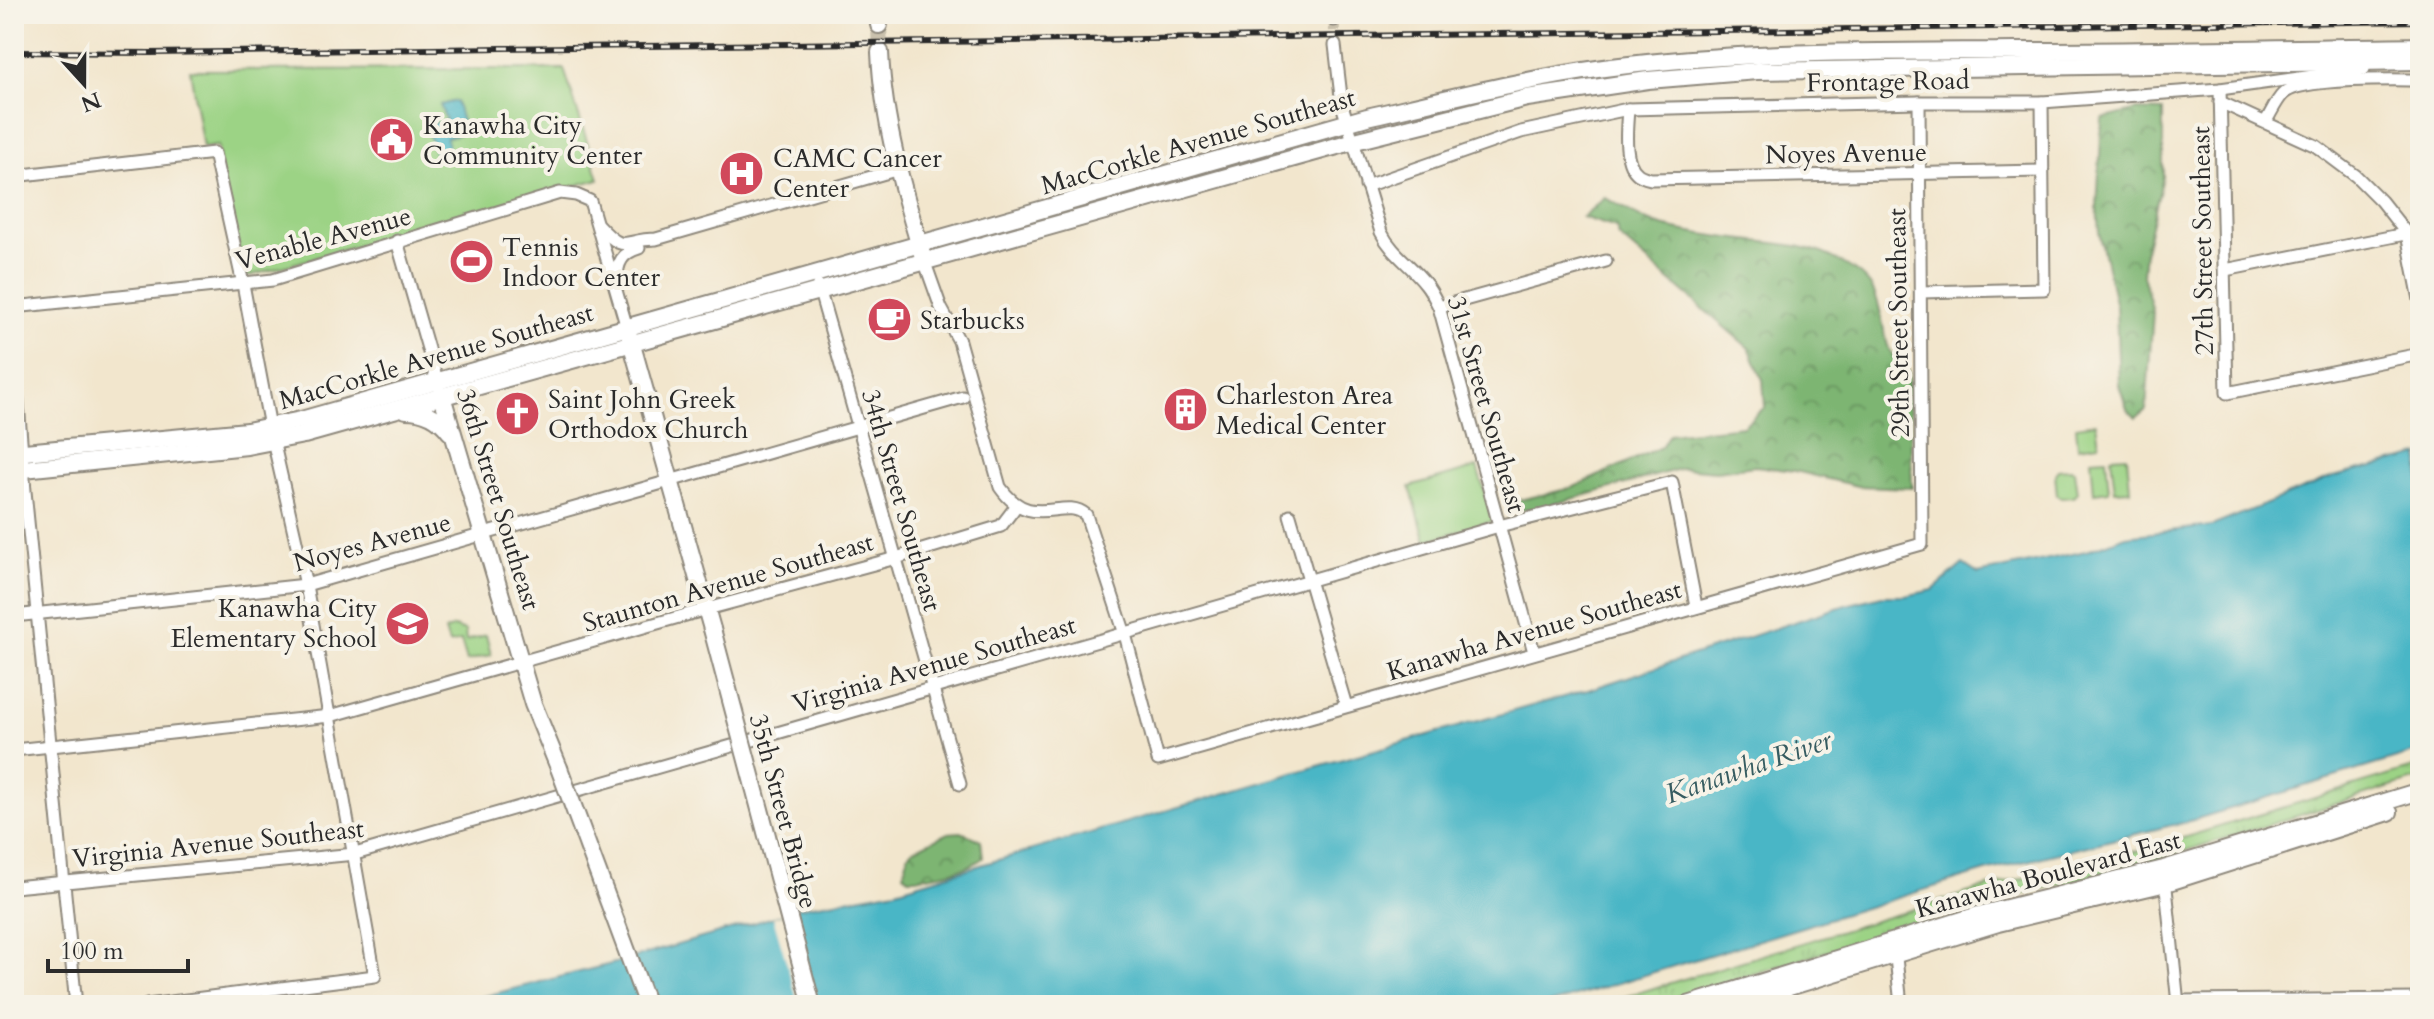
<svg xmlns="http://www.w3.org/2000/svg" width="2434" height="1019" font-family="Cardo,serif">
<defs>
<pattern id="grass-tufts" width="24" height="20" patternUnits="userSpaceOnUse" patternTransform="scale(2)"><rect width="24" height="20" fill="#9cd385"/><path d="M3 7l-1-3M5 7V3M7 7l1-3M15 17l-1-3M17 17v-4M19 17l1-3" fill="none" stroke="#87b573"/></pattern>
<pattern id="forest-crowns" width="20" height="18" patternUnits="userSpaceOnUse" patternTransform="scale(2)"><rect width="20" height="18" fill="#7db572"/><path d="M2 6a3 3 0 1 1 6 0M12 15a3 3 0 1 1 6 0" fill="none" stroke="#67935e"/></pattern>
</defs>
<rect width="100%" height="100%" fill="#f7f3e8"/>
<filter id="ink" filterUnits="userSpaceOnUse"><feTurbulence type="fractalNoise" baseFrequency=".0125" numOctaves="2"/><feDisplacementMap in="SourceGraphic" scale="16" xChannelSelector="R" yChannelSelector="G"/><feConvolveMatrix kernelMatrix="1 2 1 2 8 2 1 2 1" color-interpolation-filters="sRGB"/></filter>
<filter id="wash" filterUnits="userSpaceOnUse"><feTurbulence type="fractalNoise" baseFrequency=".006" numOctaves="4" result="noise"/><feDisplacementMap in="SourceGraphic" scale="32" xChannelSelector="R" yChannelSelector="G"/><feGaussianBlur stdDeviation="1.8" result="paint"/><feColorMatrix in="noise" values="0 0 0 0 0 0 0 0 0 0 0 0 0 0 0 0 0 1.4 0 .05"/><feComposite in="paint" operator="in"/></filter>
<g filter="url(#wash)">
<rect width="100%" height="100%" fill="#f2e6cd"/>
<polygon fill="url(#grass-tufts)" stroke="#647f58" stroke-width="2" points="2420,766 2420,778 2139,865 1985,903 1651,1005 1598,1005 1980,889 2153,847"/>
<g fill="url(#forest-crowns)" stroke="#54704e" stroke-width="2">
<polygon points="2137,110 2163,111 2163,177 2145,250 2143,275 2153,312 2146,410 2136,418 2127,409 2119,385 2116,307 2099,232 2097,207 2102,119"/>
<path d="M1605,198c21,10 38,24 61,29 26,6 53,10 79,13 35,4 65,4 96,22 9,5 22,13 29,23 18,26 7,71 39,86l3,117 -55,-2 -62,-15 -40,-5 -39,5 -33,-3 -147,41 -19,1 -2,-9 57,-13 89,-41 8,-13 74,-8 22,-19 -2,-27 -13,-31 -131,-112 -3,-9 -34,-11z"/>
<path d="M961,832l20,8 2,18c-18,13 -45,16 -67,20h-7l-5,-4 4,-19 4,-5 36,-17z"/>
</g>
<g fill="#9cd385" stroke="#647f58" stroke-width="2">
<polygon points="564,69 599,179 246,277 220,171 218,146 203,148 190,70"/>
<polygon points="2096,423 2099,444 2078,447 2076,426"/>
<polygon points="2127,456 2130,490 2115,491 2111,457"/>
<polygon points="2106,458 2109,491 2094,493 2091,459"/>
<polygon points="1477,467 1493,521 1426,541 1410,487"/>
<polygon points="2071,469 2074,471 2077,493 2073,497 2061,498 2057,495 2055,474 2058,470"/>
<polygon points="454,627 465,631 466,641 486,635 491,655 467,661 461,641 449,644 445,631"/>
</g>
<g fill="#4ab6c6" stroke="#3a7078" stroke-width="2">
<polygon points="456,101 465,132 446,138 450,153 436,157 426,126 446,120 440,105"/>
<polygon points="2420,455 2420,751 2193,820 1986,871 1546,1005 450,1005 615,963 791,912 797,908 896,890 1304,770 1588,690 1846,605 1882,596 1905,596 1933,590 1963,564 1978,574 2086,551 2126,536 2212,526 2333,477"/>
</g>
<polygon fill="#f2e6cd" points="791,912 818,1005 799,1005 773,917"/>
</g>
<g filter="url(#ink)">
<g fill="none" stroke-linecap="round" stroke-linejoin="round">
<polyline stroke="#cac1ad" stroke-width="11" stroke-dasharray="11 5.5" stroke-linecap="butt" points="1334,20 1335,45"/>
<polyline stroke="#cac1ad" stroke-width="16" stroke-dasharray="16 8" stroke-linecap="butt" points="879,25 880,52"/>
<defs>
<g id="street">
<polyline points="1334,20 1334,14"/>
<path d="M1335,45l7,60 39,127c11,22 29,32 44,51 6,7 10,16 14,24l95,345"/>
<polyline points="2220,89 2227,393 2420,354"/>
<polyline points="2220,102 2316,146 2356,176 2381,201 2407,234 2420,300"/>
<path d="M1628,109c-1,17 -6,53 10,65 4,3 9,4 13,5l391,-8"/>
<path d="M2266,121c5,-8 10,-20 17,-27 18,-17 110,-14 137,-14"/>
<polyline points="14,176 214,153 243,284 270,427 306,585 375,976 147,1005"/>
<polyline points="1366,186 1521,132 1628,109 1919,102 2042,102 2220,89 2364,69"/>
<path d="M598,225c29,31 24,14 58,14l243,-70"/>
<polyline points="397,241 439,387"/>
<path d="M924,260l17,48 18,33 41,146c32,46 63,8 86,28l39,119 33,126 764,-216 -3,-442"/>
<polyline points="2225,270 2420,231"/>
<path d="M617,279c0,-16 5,-26 22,-31"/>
<polyline points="818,285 960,784"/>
<polyline points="1921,292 2044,289 2042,102"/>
<polyline points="14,307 273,280 560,193 576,195 590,201 627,328"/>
<polyline points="1439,307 1606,261"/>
<polyline points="14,352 25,491 76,1005"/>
<polyline points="1290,515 1346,706"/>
<polyline points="14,616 306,585 963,397"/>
<polyline points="14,750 330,716 707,609 896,558 1001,526 1017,505"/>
<polyline points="2165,878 2178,1004"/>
<polyline points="14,887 355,854 1499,526 1672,482 1696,606"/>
<polyline points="1895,948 1901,1005"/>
<polyline points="2178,1001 2420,999"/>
</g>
<g id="secondary">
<polyline points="878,14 879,25"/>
<path d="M880,52c3,70 23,138 43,205"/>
</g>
<g id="primary">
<polyline points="630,338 712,629"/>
<polyline points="442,396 533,704 559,768"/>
<path d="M406,410c19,0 33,7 44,22"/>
<path d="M14,453l233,-22 54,-11 1066,-303c78,-18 158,-38 237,-49 136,-18 274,-16 411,-17 135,0 270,-3 405,-5"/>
<polyline points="14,470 247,446 304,435 1355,141 1527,98 1648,80 1757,71 2420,61"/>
<polyline points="1688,1005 1979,915 2164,869 2420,791"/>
<polyline points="1730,1005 1998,923 2166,883 2389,812"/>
</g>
</defs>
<use href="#street" stroke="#8e887c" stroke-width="15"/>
<use href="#secondary" stroke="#8e887c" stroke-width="20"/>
<use href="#primary" stroke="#8e887c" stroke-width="20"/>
<use href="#street" stroke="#fff" stroke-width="11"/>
<use href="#secondary" stroke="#fff" stroke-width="16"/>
<use href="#primary" stroke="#fff" stroke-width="16"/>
<defs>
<polyline id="rail" points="14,52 150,53 2420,21"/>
</defs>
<use href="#rail" stroke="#2b2b2b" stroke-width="6"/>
<use href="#rail" stroke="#f7f3e8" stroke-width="3" stroke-dasharray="9" stroke-linecap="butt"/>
<defs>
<g id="primary-bridge">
<polyline points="712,629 812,1005"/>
<polyline points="559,768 647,1005"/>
</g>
</defs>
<use href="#primary-bridge" stroke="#8e887c" stroke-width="20" stroke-linecap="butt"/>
<use href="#primary-bridge" stroke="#fff" stroke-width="16"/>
</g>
</g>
<defs>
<symbol id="civic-disc" viewBox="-11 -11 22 22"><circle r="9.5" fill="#d1495b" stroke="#f7f3e8"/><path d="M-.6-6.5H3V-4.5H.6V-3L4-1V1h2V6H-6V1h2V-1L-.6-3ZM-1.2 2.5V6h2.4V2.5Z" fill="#fff"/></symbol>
<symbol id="hospital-disc" viewBox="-11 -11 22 22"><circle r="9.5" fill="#d1495b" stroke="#f7f3e8"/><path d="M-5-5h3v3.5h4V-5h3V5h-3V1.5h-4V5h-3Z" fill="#fff"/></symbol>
<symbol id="stadium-disc" viewBox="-11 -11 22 22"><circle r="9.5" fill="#d1495b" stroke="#f7f3e8"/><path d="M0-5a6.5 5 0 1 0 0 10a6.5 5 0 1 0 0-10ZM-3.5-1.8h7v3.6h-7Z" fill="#fff"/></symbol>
<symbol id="cafe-disc" viewBox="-11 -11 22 22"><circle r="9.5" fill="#d1495b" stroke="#f7f3e8"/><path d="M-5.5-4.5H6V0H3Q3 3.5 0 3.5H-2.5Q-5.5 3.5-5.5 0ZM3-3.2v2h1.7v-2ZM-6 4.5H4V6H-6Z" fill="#fff"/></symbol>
<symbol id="building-disc" viewBox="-11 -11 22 22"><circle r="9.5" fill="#d1495b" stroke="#f7f3e8"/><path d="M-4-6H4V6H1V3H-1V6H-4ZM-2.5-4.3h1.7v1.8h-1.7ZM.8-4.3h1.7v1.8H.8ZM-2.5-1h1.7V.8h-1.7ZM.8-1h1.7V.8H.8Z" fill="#fff"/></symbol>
<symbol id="church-disc" viewBox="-11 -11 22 22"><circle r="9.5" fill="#d1495b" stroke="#f7f3e8"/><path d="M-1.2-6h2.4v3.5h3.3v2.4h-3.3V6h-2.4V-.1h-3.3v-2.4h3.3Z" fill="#fff"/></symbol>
<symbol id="school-disc" viewBox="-11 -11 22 22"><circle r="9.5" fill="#d1495b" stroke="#f7f3e8"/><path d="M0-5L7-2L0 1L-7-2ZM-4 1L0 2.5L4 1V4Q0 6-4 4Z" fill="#fff"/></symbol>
</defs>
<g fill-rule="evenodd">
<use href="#civic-disc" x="366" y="114" width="51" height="51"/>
<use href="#hospital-disc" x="716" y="148" width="51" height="51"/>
<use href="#stadium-disc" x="446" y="236" width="51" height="51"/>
<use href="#cafe-disc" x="864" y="294" width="51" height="51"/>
<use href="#building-disc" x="1160" y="384" width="51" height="51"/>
<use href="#church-disc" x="492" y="388" width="51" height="51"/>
<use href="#school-disc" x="382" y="598" width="51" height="51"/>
</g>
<g text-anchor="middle" stroke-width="8" stroke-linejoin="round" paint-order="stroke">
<g font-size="26" fill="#2b2b2b" stroke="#f7f3e8">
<text transform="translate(1888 81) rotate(-1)" y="9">Frontage Road</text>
<text transform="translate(1198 141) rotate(-16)" y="9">MacCorkle Avenue Southeast</text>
<text transform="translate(1846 153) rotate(-1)" y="9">Noyes Avenue</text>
<text transform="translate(323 238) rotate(-15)" y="9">Venable Avenue</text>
<text transform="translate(2202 241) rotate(-91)" y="9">27th Street Southeast</text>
<text transform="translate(1898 323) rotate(-91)" y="9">29th Street Southeast</text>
<text transform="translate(436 356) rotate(-16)" y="9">MacCorkle Avenue Southeast</text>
<text transform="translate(1487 404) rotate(74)" y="9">31st Street Southeast</text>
<text transform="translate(499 499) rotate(73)" y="9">36th Street Southeast</text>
<text transform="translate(902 500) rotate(74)" y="9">34th Street Southeast</text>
<text transform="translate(372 542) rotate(-15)" y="9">Noyes Avenue</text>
<text transform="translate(728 582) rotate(-16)" y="9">Staunton Avenue Southeast</text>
<text transform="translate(1534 630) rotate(-16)" y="9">Kanawha Avenue Southeast</text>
<text transform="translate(934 664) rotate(-16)" y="9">Virginia Avenue Southeast</text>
<text transform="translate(784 811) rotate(75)" y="9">35th Street Bridge</text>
<text transform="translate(218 843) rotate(-6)" y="9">Virginia Avenue Southeast</text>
<text transform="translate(2048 874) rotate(-15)" y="9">Kanawha Boulevard East</text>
</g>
<g font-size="26" fill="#2b2b2b" stroke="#f7f3e8" text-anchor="start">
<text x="423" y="134">Kanawha City<tspan x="423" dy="30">Community Center</tspan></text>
<text x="773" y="167">CAMC Cancer<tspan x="773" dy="30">Center</tspan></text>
<text x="502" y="256">Tennis<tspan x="502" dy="30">Indoor Center</tspan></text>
<text x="920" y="329">Starbucks</text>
<text x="1216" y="404">Charleston Area<tspan x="1216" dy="30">Medical Center</tspan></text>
<text x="548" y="408">Saint John Greek<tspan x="548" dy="30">Orthodox Church</tspan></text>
<text x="377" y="617" text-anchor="end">Kanawha City<tspan x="377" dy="30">Elementary School</tspan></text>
</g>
<g font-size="28" font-style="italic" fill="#365c61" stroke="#f7f3e8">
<text transform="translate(1748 766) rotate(-19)" y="10">Kanawha River</text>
</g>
</g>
<rect width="2434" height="1019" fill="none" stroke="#f7f3e8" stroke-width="48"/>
<g transform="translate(84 84) rotate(159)" stroke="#f7f3e8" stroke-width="6" paint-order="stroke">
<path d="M0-6L14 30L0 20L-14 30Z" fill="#2b2b2b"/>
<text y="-12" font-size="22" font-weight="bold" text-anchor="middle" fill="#2b2b2b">N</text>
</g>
<path d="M48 959v12h140v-12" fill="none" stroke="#2b2b2b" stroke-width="4"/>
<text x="60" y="959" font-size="24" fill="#2b2b2b" stroke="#f7f3e8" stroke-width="6" paint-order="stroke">100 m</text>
</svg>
